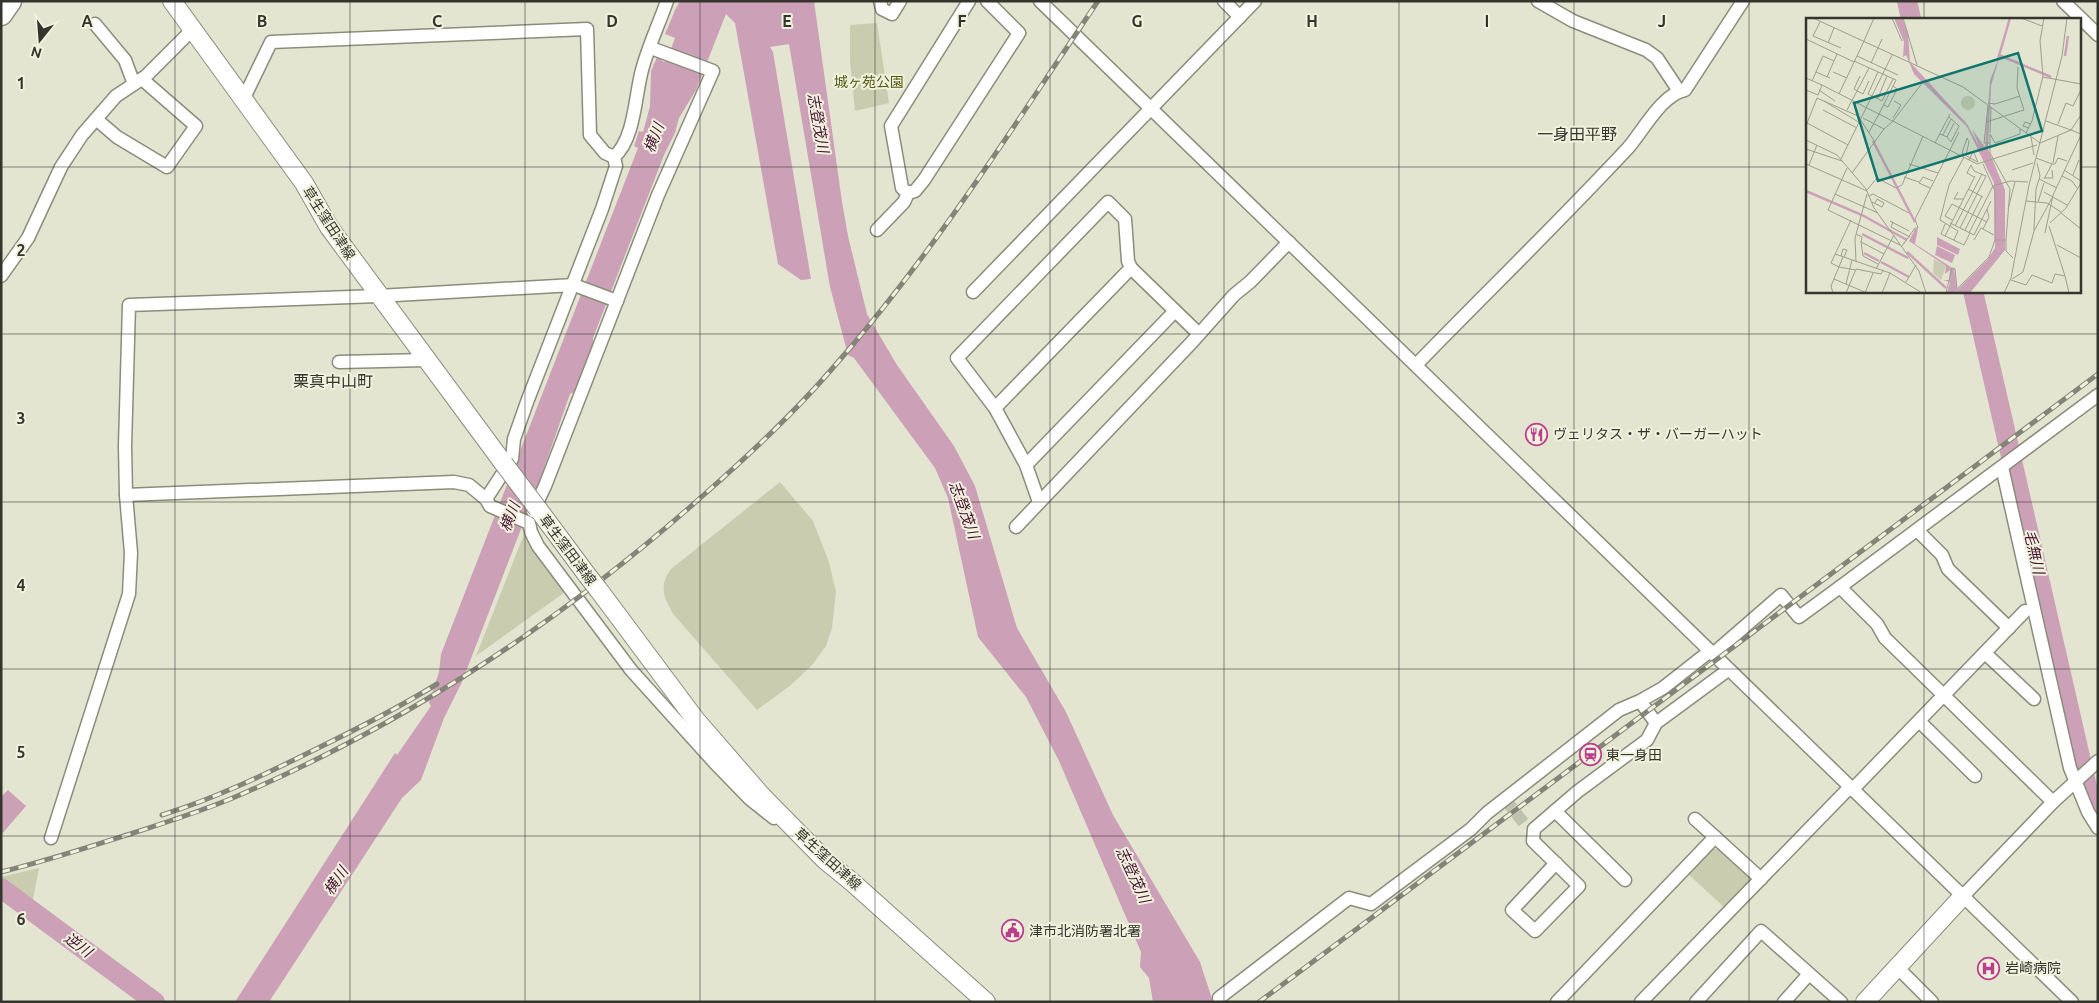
<svg xmlns="http://www.w3.org/2000/svg" width="2099" height="1003" font-family="Ubuntu,'Noto Sans JP',sans-serif">
<rect width="100%" height="100%" fill="#e3e5d1"/>
<g fill="#caccaf">
<polygon points="877,23 889,103 855,111 850,61 850,25"/>
<path d="M780,482l33,39 16,41 7,30 -4,36 -6,18 -13,18 -22,21 -34,25 -83,-95c-10,-17 -16,-28 -3,-46z"/>
<polygon points="526,529 565,592 476,656"/>
<polygon points="1710,849 1720,849 1749,875 1748,885 1725,908 1687,873"/>
<polygon points="39,868 32,904 1,882 1,877"/>
</g>
<g fill="#cca1b8">
<polygon points="680,1 814,1 842,202 848,236 867,314 897,365 954,446 975,486 1017,628 1066,712 1113,815 1200,962 1213,1002 1153,1002 1149,978 1140,967 1141,952 1059,761 1026,697 978,637 948,498 935,468 854,358 848,355 830,287 789,44 770,47 773,52 811,279 801,280 778,264 735,23 726,14 696,90 679,118 675,133 664,155 593,338 593,345 576,391 570,394 538,485 462,682 444,718 421,780 402,798 269,1002 235,1002 395,753 397,755 431,706 429,703 439,672 441,654 638,148 634,146 639,131 643,132 650,106 651,71 657,57 664,62 667,60 675,38 665,34 675,10"/>
<polygon points="8,790 26,806 1,835 1,797"/>
</g>
<g fill="none" stroke-linecap="round" stroke-linejoin="round">
<g stroke="#cca1b8" stroke-width="20">
<polyline points="1907,1 1911,19"/>
<polyline points="1973,291 2087,787 2098,812"/>
<polyline points="1,888 155,1002"/>
</g>
<polyline stroke="#c0c2b0" stroke-width="12" stroke-dasharray="12 6" stroke-linecap="butt" points="1505,799 1527,827"/>
<defs>
<g id="street">
<polyline points="880,1 882,9 892,14 900,1"/>
<polyline points="969,1 891,126 902,188 908,193 915,191 924,180 1019,33 987,1"/>
<polyline points="1040,1 2072,1002"/>
<polyline points="1224,1 1240,17"/>
<polyline points="1538,1 1573,21 1646,50 1657,58 1679,91"/>
<polyline points="2063,1 2098,35"/>
<polyline points="95,24 125,60 134,84"/>
<path d="M243,100l28,-58 316,-13 3,106 15,18 9,4c21,-18 21,-62 28,-87 6,-23 17,-46 25,-69"/>
<polyline points="96,119 117,137 167,167 196,126 142,79"/>
<polyline points="877,230 904,202 908,193"/>
<polyline points="1,276 28,238 61,167 82,135 116,96 146,76 192,30"/>
<polyline points="973,292 1255,1"/>
<polyline points="339,362 426,360"/>
<path d="M1416,365c70,-72 143,-143 212,-217 15,-17 34,-54 57,-58l58,-89"/>
<polyline points="995,408 1131,268 1199,334"/>
<polyline points="1026,465 1175,311"/>
<polyline points="2002,467 2070,768 2088,812 2098,828"/>
<polyline points="126,495 454,482 469,485 486,499 490,506 529,523 531,532 538,546 631,670 715,763 750,799 774,818"/>
<polyline points="486,499 512,459 514,439 527,402 602,209 616,166 614,157"/>
<polyline points="1039,502 1026,465 995,408 957,358 1108,202 1125,219 1128,261 1131,268"/>
<polyline points="533,511 545,486 658,195 713,71 651,48"/>
<polyline points="1016,527 1193,341 1234,295 1250,282 1289,242"/>
<polyline points="1917,530 1942,555 1948,569 2009,628"/>
<polyline points="1840,587 2098,395"/>
<polyline points="1985,653 2034,699"/>
<polyline points="1713,654 1781,595 1799,617 1840,587 1877,624 1885,638 2053,802"/>
<polyline points="1640,701 1656,723"/>
<polyline points="1919,721 1975,776"/>
<polyline points="1852,790 2025,611"/>
<polyline points="1555,811 1534,829 1533,841 1579,886 1535,931 1512,910 1556,863"/>
<polyline points="1695,819 1715,837"/>
<polyline points="51,838 129,594 131,553 126,495 125,446 129,305 378,296 574,285 617,301"/>
<polyline points="1625,880 1555,811 1577,792 1647,740 1656,723 1728,670"/>
<polyline points="1963,896 2053,802 2098,761"/>
<polyline points="1897,967 1932,1002"/>
<polyline points="1219,998 1349,898 1371,904 1471,829 1487,813 1619,710 1640,701 1663,688 1710,651"/>
<polyline points="1557,1002 1715,837 1761,879"/>
<polyline points="1641,1002 1849,788"/>
<polyline points="1696,1002 1761,931 1841,1002"/>
<polyline points="1784,1002 1809,974"/>
</g>
<g id="secondary">
<polyline points="172,1 304,183 329,227 504,464"/>
<polyline points="538,509 587,575"/>
<polyline points="598,589 695,719 761,795 825,860 852,882 986,1002"/>
<polyline points="1865,1002 1963,896"/>
</g>
<polyline id="highway" points="1,14 10,1"/>
</defs>
<use href="#street" stroke="#8b8d7a" stroke-width="15"/>
<use href="#secondary" stroke="#8b8d7a" stroke-width="20"/>
<use href="#highway" stroke="#8b8d7a" stroke-width="25"/>
<use href="#street" stroke="#fff" stroke-width="12"/>
<use href="#secondary" stroke="#fff" stroke-width="18"/>
<use href="#highway" stroke="#fff" stroke-width="22"/>
<defs>
<g id="rail">
<path d="M162,815c54,-17 104,-41 154,-66 41,-20 82,-41 121,-65"/>
<path d="M1,872c45,-11 88,-25 132,-39 34,-11 69,-22 102,-36 173,-74 332,-180 472,-305 43,-38 86,-78 124,-122 101,-114 182,-243 267,-369"/>
<polyline points="1259,1002 2098,374"/>
</g>
</defs>
<use href="#rail" stroke="#848578" stroke-width="5"/>
<use href="#rail" stroke="#f0f2de" stroke-width="3" stroke-dasharray="9" stroke-linecap="butt"/>
<defs>
<g id="secondary-bridge">
<polyline points="504,464 538,509"/>
<polyline points="587,575 598,589"/>
</g>
</defs>
<use href="#secondary-bridge" stroke="#8b8d7a" stroke-width="20" stroke-linecap="butt"/>
<use href="#secondary-bridge" stroke="#fff" stroke-width="18"/>
</g>
<path fill="none" stroke="#34352d" stroke-width="1" stroke-opacity="0.55" d="M175,1v1001M350,1v1001M525,1v1001M700,1v1001M875,1v1001M1050,1v1001M1224,1v1001M1399,1v1001M1574,1v1001M1749,1v1001M1924,1v18M1,167h1807M2080,167h18M1924,291v711M1,334h2097M1,502h2097M1,669h2097M1,836h2097"/>
<defs>
<symbol id="restaurant-ring" viewBox="-11 -11 22 22"><circle r="9.5" fill="#f0f2de" stroke="#bc3f8d" stroke-width="1.5"/><path d="M-5-6h1v4h1v-4h1v4h1v-4h1v5L-1.5 .5V6h-2V.5L-5-1ZM5-6V6H3V1.5H1.5Q1.5-4 5-6Z" fill="#bc3f8d"/></symbol>
<symbol id="station-ring" viewBox="-11 -11 22 22"><circle r="9.5" fill="#f0f2de" stroke="#bc3f8d" stroke-width="1.5"/><path d="M-3-6H3Q5-6 5-4V2Q5 4 3 4L4.5 6H3L1.5 4h-3L-3 6H-4.5L-3 4Q-5 4-5 2V-4Q-5-6-3-6ZM-3.5-4v3h7v-3ZM-3.5 1v1.5H-2V1ZM2 1v1.5H3.5V1Z" fill="#bc3f8d"/></symbol>
<symbol id="civic-ring" viewBox="-11 -11 22 22"><circle r="9.5" fill="#f0f2de" stroke="#bc3f8d" stroke-width="1.5"/><path d="M-.6-6.5H3V-4.5H.6V-3L4-1V1h2V6H-6V1h2V-1L-.6-3ZM-1.2 2.5V6h2.4V2.5Z" fill="#bc3f8d"/></symbol>
<symbol id="hospital-ring" viewBox="-11 -11 22 22"><circle r="9.5" fill="#f0f2de" stroke="#bc3f8d" stroke-width="1.5"/><path d="M-5-5h3v3.5h4V-5h3V5h-3V1.5h-4V5h-3Z" fill="#bc3f8d"/></symbol>
</defs>
<g fill-rule="evenodd">
<use href="#restaurant-ring" x="1524" y="422" width="25" height="25"/>
<use href="#station-ring" x="1578" y="742" width="25" height="25"/>
<use href="#civic-ring" x="1000" y="918" width="25" height="25"/>
<use href="#hospital-ring" x="1976" y="956" width="25" height="25"/>
</g>
<g text-anchor="middle" stroke-width="4" stroke-linejoin="round" paint-order="stroke">
<g font-size="14" fill="#565913" stroke="#f0f2de">
<text x="869" y="87">城ヶ苑公園</text>
</g>
<g font-size="14" fill="#34352d" stroke="#f0f2de">
<text transform="translate(329 223) rotate(57)" y="5">草生窪田津線</text>
<text transform="translate(568 550) rotate(53)" y="5">草生窪田津線</text>
<text transform="translate(828 859) rotate(42)" y="5">草生窪田津線</text>
</g>
<g font-size="14" fill="#34352d" stroke="#f0f2de" text-anchor="start">
<text x="1553" y="439">ヴェリタス・ザ・バーガーハット</text>
<text x="1606" y="760">東一身田</text>
<text x="1029" y="936">津市北消防署北署</text>
<text x="2005" y="973">岩崎病院</text>
</g>
<g font-size="15" font-style="italic" fill="#461232" stroke="#f0f2de">
<text transform="translate(818 123) rotate(80)" y="5">志登茂川</text>
<text transform="translate(654 138) rotate(-69)" y="5">横川</text>
<text transform="translate(964 510) rotate(70)" y="5">志登茂川</text>
<text transform="translate(510 517) rotate(-69)" y="5">横川</text>
<text transform="translate(2034 552) rotate(77)" y="5">毛無川</text>
<text transform="translate(1133 875) rotate(65)" y="5">志登茂川</text>
<text transform="translate(336 881) rotate(-56)" y="5">横川</text>
<text transform="translate(78 945) rotate(36)" y="5">逆川</text>
</g>
<g font-size="16" fill="#34352d" stroke="#f0f2de">
<text x="1577" y="140">一身田平野</text>
<text x="333" y="387">栗真中山町</text>
</g>
</g>
<g transform="translate(1806 18)">
<rect width="275" height="275" fill="#e3e5d1"/>
<path d="M155 85a7 7 0 1 1 14 0a7 7 0 1 1-14 0ZM128,241l12,7 -5,14 -8,-7z" fill="#caccaf"/>
<path d="M88,0h8l6,14 2,30 57,62 12,22 -7,-17 13,18 5,-67 10,-25 -9,31 -3,63 17,41v60l-35,43h-23l3,-11 -7,-2h6l1,-10 -5,4 1,-8 -37,-25 6,-12h3l-3,15 39,25 3,21 31,-31 7,-11 -1,-65 -27,-56 -53,-53 -8,-19 -3,2 1,-15zM131,219l23,12 -2,6 -21,-10zM131,228l18,9 -3,8 -17,-8z" fill="#cca1b8"/>
<path fill="none" stroke="#cca1b8" stroke-width="2.5" d="M193,37l52,22M259,38l3,-20M192,41l12,-41M67,123l42,81M0,173l56,24 45,25M56,216l46,24M101,234l39,36M58,235l15,8M75,244l28,15"/>
<path fill="none" stroke="#9d9f8f" stroke-width="1" d="M7,0l150,69 77,56 31,-13 10,4M86,0l10,23M97,0l14,47M215,0l21,8M14,4l-7,14 28,12M0,21l48,23M58,23l10,-23M22,25l6,-15M51,38l41,19M48,43l42,19 -17,34M65,45l11,-24M10,54l14,6M27,54l14,6M72,54l-10,22 14,7 11,-22M54,58l-6,13 9,5 6,-13M21,59l10,-23M237,59l38,7M0,60l16,7 -4,10 -12,-5M6,63l11,-25 11,5M16,67l155,79 60,-19M13,72l16,11M33,76l25,-53M11,80l41,18 17,26M72,80l9,-22M18,83l36,22M182,85l7,1 25,-8M78,87l4,2 9,-18 -4,-3M182,88l-4,37h6M17,92l34,18M41,92l22,-42M57,100l21,11 9,-8M87,100l8,-13 -7,-4M87,103l30,-39M240,103l25,9 10,-15M180,104l38,-12 -7,-22 1,-21M1,105l41,22M252,106l8,-21 7,3 8,-16M0,108l11,-28M223,110l-6,-2 2,-4 6,2M63,114l10,-18M184,115l1,-26M220,115l6,-12 11,-45 -3,-35 4,-23M134,116l7,3 7,-14M137,117l8,-16M141,119l4,5 8,-16 -10,-9M225,119l3,18M161,120l-5,15 8,5 -1,2M0,122l31,15 29,34 8,19 45,63 7,22M129,125l15,-29M0,131l36,12M167,133l5,11 -8,-4zM160,137l3,-13 -2,-4M230,140l16,6h3l3,-6 9,3M35,141l51,-104M247,145l5,-27M0,146l61,27M103,146l29,9M177,146l12,27v49h11v11l7,7M3,147l8,-20M41,150l-19,42 72,35M206,152l21,-7M258,152l17,11M46,155l32,-44M267,157l6,-15M256,158l10,5 5,7M98,159l15,5M238,160h9l-1,-8M233,161l18,9M238,161l8,-15M124,170l-11,-5 4,-6 10,4M162,171l15,8M61,172l10,-12 19,10 6,-3 21,-49M152,174l-4,7h9M238,174l23,13M29,176l43,19M63,178l4,-2 36,19M220,183l21,2 14,9M66,184l10,5 2,-4 -7,-4 -2,4M232,184l6,-19M202,191l7,-27M255,195l20,16M134,202l9,-35 15,-28M134,202l18,11 -4,9M146,202l-7,-4 7,-12 35,18M84,203l19,10M87,204l-2,5 19,10M144,205l24,12 17,-34M244,205l16,-15 15,-25M139,206l-4,10 23,11 6,-12M149,208l27,-52M243,208l16,50M112,210l-3,-9 44,-87M154,210l26,-52 -12,-5 -3,-6 -4,8 7,4M177,211l6,-12 -2,-8M159,212l17,-34M228,212l2,-41 4,-13 -3,-13M163,215l24,-47 17,-5 18,1M239,215l8,-38 28,-60M50,216l6,3 -1,5 23,12M139,218l30,-60M168,222l7,-12 13,7M200,222l4,-51 -20,-36v-19l5,9 25,-9v-5M55,224l2,14 15,8M251,227l24,13M96,228l13,-18h3M29,236l55,19 32,20M35,238l2,-7 4,1 -3,7M50,244l-1,-24 12,-44M33,249l-8,-4 20,-43M33,249l17,3M70,251l18,-34M28,261l33,14M206,261l11,-7 11,-41 18,-33M205,262l15,5 6,-10 20,8 3,-9 10,2 4,17M100,264l10,-17M40,266l6,-24M27,275l-2,-7 12,-29M40,275l10,-24 25,5 2,-3M59,275l8,-20M76,275l8,-20M140,275l6,-25 3,1 2,20 32,-32 6,-17M198,275l7,-15 18,-93 33,-129 5,-38"/>
<path fill="#0f766e" fill-opacity="0.15" stroke="#0f766e" stroke-width="2.5" d="M212,35l24,78 -164,50 -24,-78z"/>
<rect width="275" height="275" fill="none" stroke="#34352d" stroke-width="2.5"/>
</g>
<g font-size="16" text-anchor="middle" font-weight="bold" fill="#34352d" stroke="#f0f2de" stroke-width="4" stroke-linejoin="round" paint-order="stroke">
<text x="87" y="27">A</text>
<text x="262" y="27">B</text>
<text x="437" y="27">C</text>
<text x="612" y="27">D</text>
<text x="787" y="27">E</text>
<text x="962" y="27">F</text>
<text x="1137" y="27">G</text>
<text x="1312" y="27">H</text>
<text x="1487" y="27">I</text>
<text x="1662" y="27">J</text>
<text x="21" y="89">1</text>
<text x="21" y="256">2</text>
<text x="21" y="424">3</text>
<text x="21" y="591">4</text>
<text x="21" y="758">5</text>
<text x="21" y="925">6</text>
</g>
<rect width="2099" height="1003" fill="none" stroke="#34352d" stroke-width="5"/>
<g transform="translate(40 40) rotate(197)" stroke="#f0f2de" stroke-width="4" paint-order="stroke">
<path d="M0-4L9 19L0 12L-9 19Z" fill="#34352d"/>
<text y="-8" font-size="14" font-weight="bold" text-anchor="middle" fill="#34352d">N</text>
</g>
</svg>
